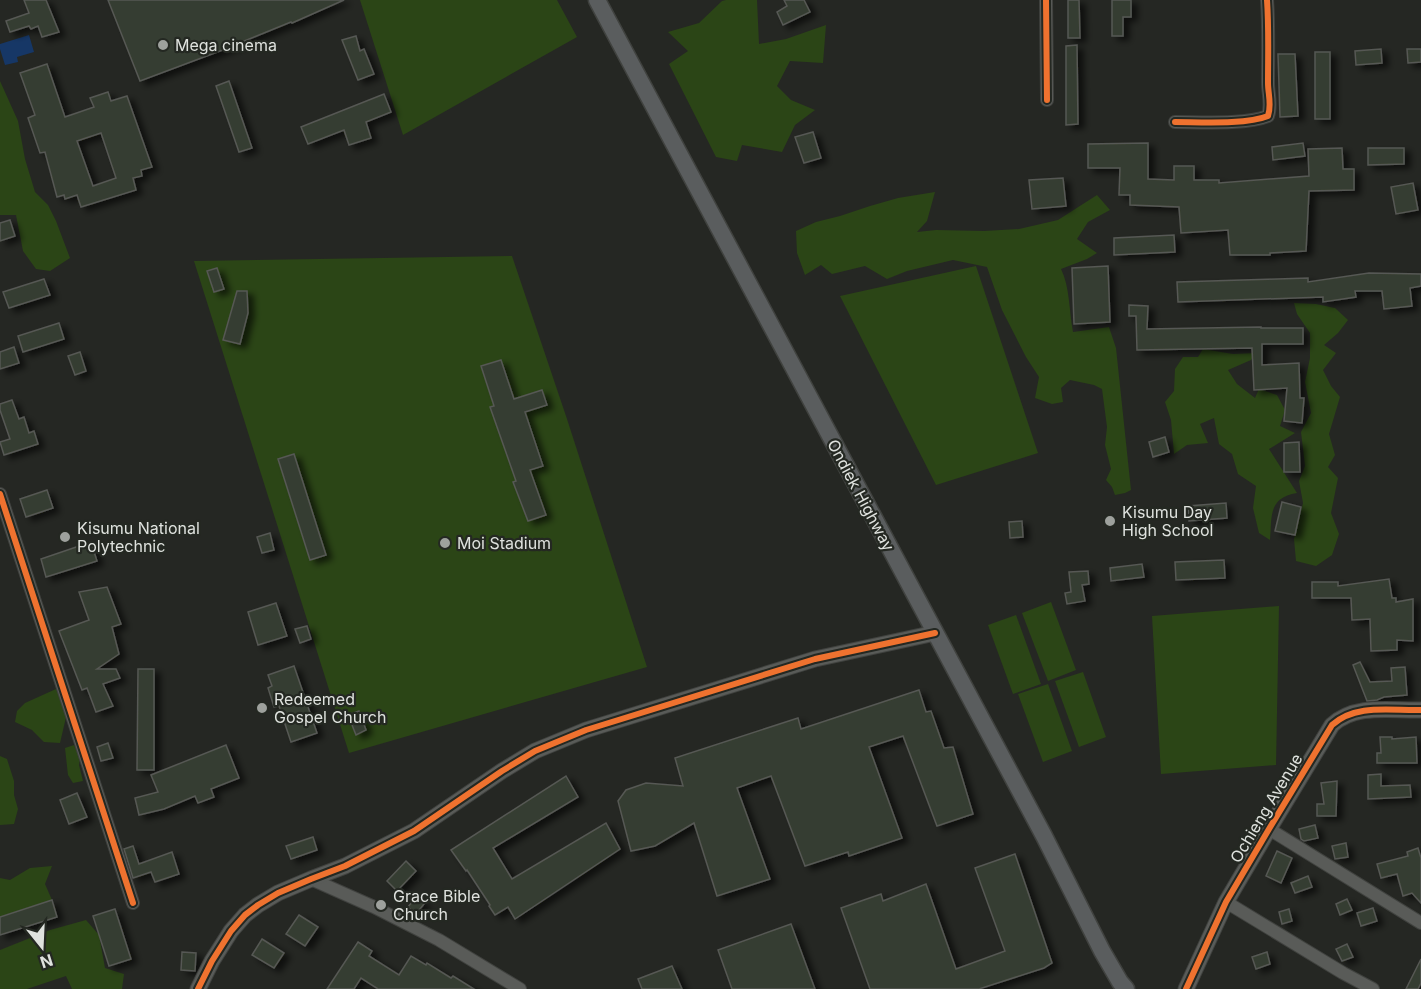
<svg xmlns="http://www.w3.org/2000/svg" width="1421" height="989" font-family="Inter,sans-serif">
<defs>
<filter id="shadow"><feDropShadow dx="6" dy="4" stdDeviation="3" flood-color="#0009"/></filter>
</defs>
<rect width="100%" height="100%" fill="#252723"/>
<g fill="#2b4516">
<polygon points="360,0 557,0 577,37 403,135"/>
<polygon points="726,0 757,0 759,44 786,39 826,25 823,63 790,61 777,86 791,100 815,110 795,125 782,152 742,145 737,161 716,157 669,64 688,51 668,32 699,23 722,1"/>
<polygon points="0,81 18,121 25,159 35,192 48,205 56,221 70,258 50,271 36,269 23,251 16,215 0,215"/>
<path d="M935,192l-8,29 -10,11 19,-2 48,1 35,-2 39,-9 39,-25 13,15 -22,12 -11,17 20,14 -10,6 -26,10c9,18 8,42 12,63l36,-5 7,21 15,142 -6,3 -10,2 -3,-8 -6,-7 5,-11 -6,-24 2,-18 -5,-38 -8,-4 -24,-5 -9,8 2,14 -11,2 -17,-6 4,-21 -13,-20 -24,-47 -15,-43 -34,-7 -46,11 -20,8 -22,-13 -33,8 -11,-9 -16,10 -8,-22 -1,-22 20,-9 24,-6 30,-10 28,-8z"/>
<polygon points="512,256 567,419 647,667 349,753 194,261"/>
<polygon points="976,266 1038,453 936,485 840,296"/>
<polygon points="1294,303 1316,304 1335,308 1348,320 1338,333 1324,345 1336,353 1323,370 1331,386 1340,397 1329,434 1335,455 1328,467 1338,478 1331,513 1339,534 1332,555 1316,566 1296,561 1294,539 1303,503 1299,481 1305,466 1301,432 1311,413 1305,382 1310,358 1310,333 1297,314"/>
<path d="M1203,349l30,5 23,-1 -5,7 -23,10 9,14 18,14 4,-9 18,6 8,15 -5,16 15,7 -26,16 28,44c-29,5 -25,23 -27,47l-11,-7 -6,-25 3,-22 -18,-12 -6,-20 -13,-10 -5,-26 -14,6 8,19 -21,2 -13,9 -3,-34 -6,-18 9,-11 1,-22 8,-12h15z"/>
<polygon points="1051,602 1076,670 1048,681 1022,613"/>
<polygon points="1279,606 1276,765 1161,774 1152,616"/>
<polygon points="1016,615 1041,684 1013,694 988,625"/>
<polygon points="1083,672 1106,737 1079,747 1055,681"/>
<polygon points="1048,684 1072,751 1043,762 1018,694"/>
<polygon points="56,689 67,713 60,743 44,742 32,730 15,722 17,711 25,703"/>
<polygon points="74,745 80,759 79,765 83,781 73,783 68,775 65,748"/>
<polygon points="0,756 7,759 14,781 14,795 18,809 14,824 0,825"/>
<polygon points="52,866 45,884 52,900 0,917 0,878 10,880 30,868"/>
<polygon points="86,920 99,935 105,968 124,974 122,989 72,989 66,976 27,989 0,989 0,950 50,930"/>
</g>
<polygon fill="#163766" points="29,35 34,52 17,57 18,62 5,65 0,49 0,44"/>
<g fill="#363e30" stroke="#565854" stroke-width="1.5" fill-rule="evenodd" filter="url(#shadow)">
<polygon points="24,0 46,0 59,32 42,37 38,26 31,29 29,26 10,32 6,21 29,13"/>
<polygon points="108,0 344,0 292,23 291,22 220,51 140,81"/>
<polygon points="784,0 804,0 810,12 783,25 777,12 787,6"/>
<polygon points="1068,0 1079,0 1080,38 1068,38"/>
<polygon points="1112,0 1131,0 1131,17 1123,17 1123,36 1112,36"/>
<polygon points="356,36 360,51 364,49 374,74 358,80 342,40"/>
<polygon points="1077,45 1078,124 1066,125 1066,46"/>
<polygon points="1381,49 1382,63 1356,65 1355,51"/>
<polygon points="1407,49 1421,49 1421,62 1408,63"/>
<rect x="1315" y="52" width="15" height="67"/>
<polygon points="1278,54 1295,54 1298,116 1280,117"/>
<path d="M47,64l18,53 29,-10 -4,-9 18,-6 3,9 16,-5 25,71 -11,3 1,6 -9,2 3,12 -55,17 -4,-12 -12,4 -1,-4 -7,2 -12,-45 -5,1 -12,-35 7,-3 -15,-42zM101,133l15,45 -23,8 -16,-45z"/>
<polygon points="229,81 252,148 239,152 216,86"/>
<polygon points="384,94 391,112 366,122 371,138 349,145 344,130 308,144 301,127"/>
<polygon points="813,132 821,158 804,163 795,137"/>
<polygon points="1148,143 1148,179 1174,180 1174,166 1194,166 1194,180 1219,180 1219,183 1309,176 1308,149 1342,148 1343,169 1354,169 1354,190 1309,191 1306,251 1270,253 1270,255 1230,255 1228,230 1181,233 1179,207 1130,205 1130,195 1119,195 1120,168 1088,168 1088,144"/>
<polygon points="1303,143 1305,156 1273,160 1272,147"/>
<polygon points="1368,148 1404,148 1404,164 1368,165"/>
<polygon points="1063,178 1066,206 1032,209 1029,180"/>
<polygon points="1413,183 1418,210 1396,214 1391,187"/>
<polygon points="10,220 15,236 0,241 0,223"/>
<polygon points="1174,235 1175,252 1114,255 1114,238"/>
<polygon points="1108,266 1110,322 1074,324 1072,268"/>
<polygon points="217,268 224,289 214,292 207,271"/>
<polygon points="1369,273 1421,274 1421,286 1410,288 1412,306 1384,309 1382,291 1355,291 1356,297 1323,302 1323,297 1178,302 1177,282 1308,278 1308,282"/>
<polygon points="44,279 50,295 9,308 3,292"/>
<polygon points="237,291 247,291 248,313 240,344 223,340"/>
<polygon points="1129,305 1148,306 1147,329 1261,327 1261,328 1303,328 1303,344 1262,344 1262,365 1299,363 1300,398 1304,398 1302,423 1284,421 1287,388 1254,390 1252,348 1137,350 1136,316 1129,316"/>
<polygon points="59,323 64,339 23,352 18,336"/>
<polygon points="14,347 19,363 0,369 0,352"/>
<polygon points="80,352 86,371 75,375 68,356"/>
<polygon points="501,360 514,399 542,390 547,405 525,412 543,466 530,470 546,515 528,521 513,482 516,481 490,407 494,406 481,366"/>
<polygon points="12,400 19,419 24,417 29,433 34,431 38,444 4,455 0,442 10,439 0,410 0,404"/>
<polygon points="1165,437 1169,452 1153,457 1149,442"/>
<polygon points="1299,442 1300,472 1284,472 1284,443"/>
<polygon points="294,454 326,555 310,560 278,459"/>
<polygon points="47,490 53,508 26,517 20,499"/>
<polygon points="1282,502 1301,507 1295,535 1275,531"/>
<polygon points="1226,503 1227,518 1189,521 1188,506"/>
<polygon points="1022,521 1023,537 1010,538 1009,522"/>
<polygon points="270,533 274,550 262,553 257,537"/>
<polygon points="91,542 97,561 46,577 41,559"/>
<polygon points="1224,560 1225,578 1176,580 1175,562"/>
<polygon points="1142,564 1144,577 1111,581 1110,568"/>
<polygon points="1088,571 1089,584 1082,585 1085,601 1067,604 1065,593 1071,592 1069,572"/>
<polygon points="1389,579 1392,598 1396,598 1396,602 1413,599 1413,641 1397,640 1397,650 1371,651 1370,619 1352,620 1351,598 1312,598 1312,582 1338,582 1338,586"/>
<polygon points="107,587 121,624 112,627 119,654 97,669 116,669 120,678 103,684 113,706 96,712 87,688 82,690 59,631 89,620 79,592"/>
<polygon points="276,603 287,636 258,645 248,612"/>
<polygon points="307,626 311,639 300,643 295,629"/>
<polygon points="1360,662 1370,682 1392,681 1391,668 1405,667 1407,695 1384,697 1377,700 1367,701 1353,665"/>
<polygon points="294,666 317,733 291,742 279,706 274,707 268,688 272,686 268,675"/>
<polygon points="138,669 154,669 154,770 137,770"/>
<polygon points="919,690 926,712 931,711 944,748 953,747 973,814 937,826 903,736 869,747 902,838 849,856 848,852 805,866 771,776 737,788 770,879 717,896 694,823 655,846 631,851 618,801 626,790 646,783 683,786 675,758 798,718 801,729"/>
<polygon points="359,711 366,730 356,735 348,715"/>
<polygon points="1380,737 1392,737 1392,739 1416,737 1417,763 1377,763 1377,753 1381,753"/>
<polygon points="108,743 113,758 101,761 97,747"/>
<polygon points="226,745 239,778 211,789 214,797 198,803 195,796 164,809 139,815 135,798 158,792 151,775"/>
<polygon points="1381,774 1381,786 1410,785 1411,797 1368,799 1368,775"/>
<polygon points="566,776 578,797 493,848 512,879 606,823 620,849 515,919 508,907 495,915 489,906 490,905 467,870 466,871 451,850"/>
<polygon points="1337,781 1336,816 1317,816 1317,804 1324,804 1321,783"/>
<polygon points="77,793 87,817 69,824 60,800"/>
<polygon points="1315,825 1318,838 1304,841 1301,839 1299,829"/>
<polygon points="313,837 317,850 291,859 286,846"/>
<polygon points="1346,843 1348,857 1335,859 1332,846"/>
<polygon points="133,846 139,864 172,852 179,874 155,882 151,872 133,878 124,849"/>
<polygon points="1418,848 1421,858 1421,903 1412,893 1403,896 1397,874 1381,878 1377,864 1408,856 1407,852"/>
<polygon points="1277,851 1292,858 1281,883 1266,876"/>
<polygon points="1015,854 1052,963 1044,968 979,989 870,989 841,908 881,894 883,901 926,884 956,969 1005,951 975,868"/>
<polygon points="406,861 416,871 397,891 387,881"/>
<polygon points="1308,876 1312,887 1295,893 1291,883"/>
<polygon points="416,897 424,904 416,914 408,907"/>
<polygon points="1347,899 1352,910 1340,915 1336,904"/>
<polygon points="52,900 57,917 0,935 0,917"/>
<polygon points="1373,908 1377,921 1361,926 1357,913"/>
<polygon points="115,909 131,959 109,966 93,916"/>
<polygon points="1289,909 1292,921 1282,924 1279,912"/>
<polygon points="299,915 318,927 305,946 286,934"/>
<polygon points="791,924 815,989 732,989 718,950"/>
<polygon points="262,939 284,953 274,968 252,955"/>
<polygon points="358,942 372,951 369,956 399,975 411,956 426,965 427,963 451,978 453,976 474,989 378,989 361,978 354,989 327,989"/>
<polygon points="1347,944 1353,957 1342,961 1336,949"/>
<polygon points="182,952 196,953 195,971 181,970"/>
<polygon points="1267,952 1270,964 1256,969 1252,957"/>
<polygon points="1421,959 1421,983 1418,989 1406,989"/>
<polygon points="672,966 682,989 642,989 638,979"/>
</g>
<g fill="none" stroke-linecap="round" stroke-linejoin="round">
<defs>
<g id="minor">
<polyline points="1046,0 1047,100"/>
<path d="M1175,122c24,0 71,3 93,-6 4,-11 0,-22 0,-33 0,-28 1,-55 -1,-83"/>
<polyline points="0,494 133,903"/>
<polyline points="1269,829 1421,923"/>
<polyline points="311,879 374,907 439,940 520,989"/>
<polyline points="1226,902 1343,973 1373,989"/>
</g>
<g id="tertiary">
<polyline points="198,989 212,961 231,931 245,915 258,905 278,893 311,879 345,866 414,831 502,771 535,751 586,730 815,659 935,633"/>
<path d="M1186,989l40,-87 43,-73 63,-104c24,-22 60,-14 89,-15"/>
</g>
<polyline id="secondary" points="597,0 1044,836 1102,951 1120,982 1126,989"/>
</defs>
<use href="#minor" stroke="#40423f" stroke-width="14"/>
<use href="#tertiary" stroke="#40423f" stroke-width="17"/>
<use href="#secondary" stroke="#40423f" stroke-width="19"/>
<use href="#minor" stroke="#595b58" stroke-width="12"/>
<use href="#tertiary" stroke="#595b58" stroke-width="15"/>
<use href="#secondary" stroke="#5a5d5e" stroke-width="16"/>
<defs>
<g id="cycleway">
<polyline points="1046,0 1047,100"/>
<path d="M1175,122c24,0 71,3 93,-6 4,-11 0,-22 0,-33 0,-28 1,-55 -1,-83"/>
<polyline points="0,494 133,903"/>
<polyline points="198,989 212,961 231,931 245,915 258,905 278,893 311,879 345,866 414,831 502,771 535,751 586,730 815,659 935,633"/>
<path d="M1186,989l40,-87 43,-73 63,-104c24,-22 60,-14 89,-15"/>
</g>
</defs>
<use href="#cycleway" stroke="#242822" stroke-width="10"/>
<use href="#cycleway" stroke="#ef722f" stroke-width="6"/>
</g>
<g fill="#9ea19d" stroke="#242822" stroke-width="2">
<circle cx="163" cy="45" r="6"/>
<circle cx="1110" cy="521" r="6"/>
<circle cx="65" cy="537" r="6"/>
<circle cx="445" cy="543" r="6"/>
<circle cx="262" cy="708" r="6"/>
<circle cx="381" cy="905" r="6"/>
</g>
<g text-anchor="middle" stroke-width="4.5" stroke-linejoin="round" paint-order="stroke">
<g font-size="16" fill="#dfe2de" stroke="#242822" text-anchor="start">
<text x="175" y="51">Mega cinema</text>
<text x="1122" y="518">Kisumu Day<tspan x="1122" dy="18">High School</tspan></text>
<text x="77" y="534">Kisumu National<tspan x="77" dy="18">Polytechnic</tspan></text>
<text x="457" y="549">Moi Stadium</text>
<text x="274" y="705">Redeemed<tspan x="274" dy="18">Gospel Church</tspan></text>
<text x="393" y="902">Grace Bible<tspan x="393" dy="18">Church</tspan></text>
</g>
<g font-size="16" fill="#dfe2de" stroke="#242822">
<text transform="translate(861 495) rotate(62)" y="6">Ondiek Highway</text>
<text transform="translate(1266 808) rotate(-59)" y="6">Ochieng Avenue</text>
</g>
</g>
<g transform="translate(42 947) rotate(162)" stroke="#242822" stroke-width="4.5" paint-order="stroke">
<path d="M0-4.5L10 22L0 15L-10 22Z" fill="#dfe2de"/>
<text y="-9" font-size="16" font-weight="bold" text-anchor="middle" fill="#dfe2de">N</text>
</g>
</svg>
